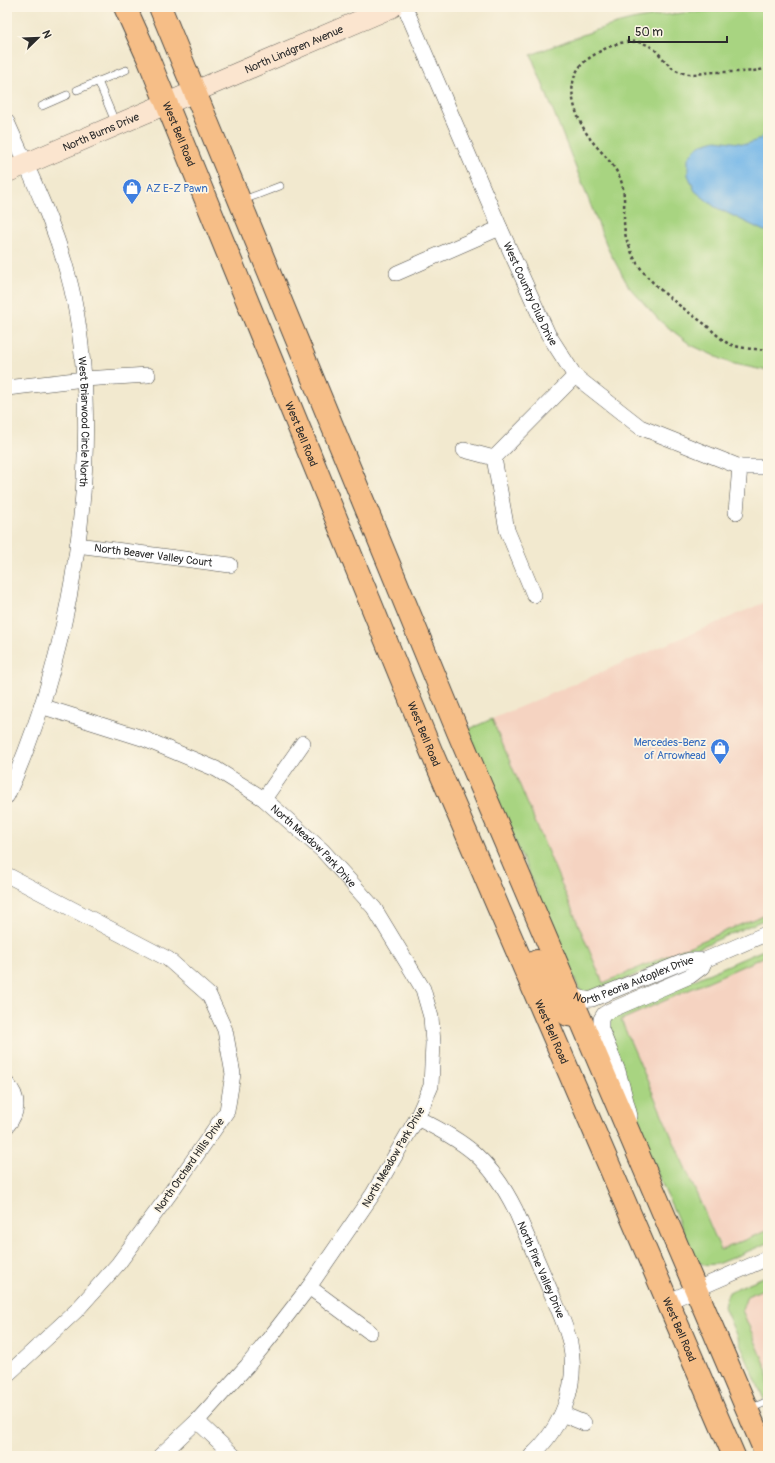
<svg xmlns="http://www.w3.org/2000/svg" width="775" height="1463" font-family="Pangolin,sans-serif">
<rect width="100%" height="100%" fill="#fcf5e5"/>
<filter id="ink" filterUnits="userSpaceOnUse"><feTurbulence type="fractalNoise" baseFrequency=".025" numOctaves="2"/><feDisplacementMap in="SourceGraphic" scale="8" xChannelSelector="R" yChannelSelector="G"/><feConvolveMatrix kernelMatrix="1 2 1 2 8 2 1 2 1" color-interpolation-filters="sRGB"/></filter>
<filter id="wash" filterUnits="userSpaceOnUse"><feTurbulence type="fractalNoise" baseFrequency=".012" numOctaves="4" result="noise"/><feDisplacementMap in="SourceGraphic" scale="16" xChannelSelector="R" yChannelSelector="G"/><feGaussianBlur stdDeviation="0.9" result="paint"/><feColorMatrix in="noise" values="0 0 0 0 0 0 0 0 0 0 0 0 0 0 0 0 0 1.4 0 .05"/><feComposite in="paint" operator="in"/></filter>
<g filter="url(#wash)">
<rect width="100%" height="100%" fill="#f2e9cf"/>
<g fill="#f5d3c1">
<polygon points="768,601 768,913 603,983 492,719"/>
<polygon points="768,955 768,1230 722,1250 621,1019"/>
<polygon points="768,1287 768,1371 742,1310 747,1296"/>
</g>
<g fill="#a8d481" stroke="#6a8056">
<path d="M768,7v364l-38,-8 -39,-18 -31,-24 -31,-34 -20,-36 -78,-196c33,-13 66,-27 101,-35 44,-9 91,-9 136,-13z"/>
<polygon points="492,719 603,983 768,913 768,918 593,993 585,993 579,989 467,730"/>
<polygon points="768,948 768,955 621,1020 721,1250 768,1230 768,1243 717,1264 704,1265 696,1260 640,1135 625,1076 605,1028 608,1019 613,1015"/>
<polygon points="768,1275 768,1287 747,1296 742,1310 768,1371 768,1409 724,1307 726,1298 730,1291"/>
</g>
<polygon fill="#72b6e8" stroke="#4e708a" points="768,130 768,231 764,231 715,207 695,191 688,175 688,158 699,145 716,140 747,144 760,139"/>
</g>
<g filter="url(#ink)">
<g fill="none" stroke-linecap="round" stroke-linejoin="round">
<defs>
<g id="lane">
<polyline points="98,81 116,124"/>
<polyline points="77,90 126,70"/>
<polyline points="42,106 67,95"/>
<polyline points="241,201 280,186"/>
<polyline points="750,1409 768,1401"/>
</g>
<g id="street">
<path id="s1" d="M405,7l95,221 48,106 27,42 65,51 100,40h28"/>
<path id="s2" d="M7,122c22,50 47,100 61,153 11,39 15,80 17,121 5,134 -23,278 -78,400"/>
<polyline points="397,273 500,228"/>
<polyline points="7,388 84,379 148,375"/>
<polyline points="464,450 494,458"/>
<polyline points="736,512 740,467"/>
<path id="s3" d="M77,545l153,20"/>
<polyline points="534,595 507,530 494,458 575,376"/>
<path id="s4" d="M41,706l101,32 74,31 48,30 59,52 51,57 49,81 8,28 2,26 -2,43 -14,32 -44,76 -64,93 -41,53 -21,26 -50,55 -37,35"/>
<polyline points="264,799 303,743"/>
<polyline points="7,875 168,959 209,995 225,1030 233,1074 227,1111 171,1192 118,1264 77,1310 7,1375"/>
<path id="s5" d="M568,988c6,9 14,12 24,11l91,-37 7,-2h15l63,-27"/>
<path d="M7,1084c13,13 11,29 0,42"/>
<polyline points="630,1116 618,1071 601,1029 601,1019 604,1014 609,1011 690,976 702,967 705,960"/>
<path id="s6" d="M417,1118c49,24 73,41 98,91 11,25 21,49 32,74 8,19 18,39 23,60 9,41 -8,85 -39,113"/>
<polyline points="309,1287 370,1332"/>
<polyline points="667,1302 768,1258"/>
<polyline points="562,1414 584,1423"/>
<polyline points="197,1421 234,1456"/>
</g>
<g id="secondary">
<path id="s7" d="M7,172l385,-165"/>
</g>
<g id="primary">
<path id="s8" d="M125,7l23,51 283,693 303,705"/>
<polyline points="160,7 458,732 767,1456"/>
<polyline points="537,961 558,1006 568,1015 579,1017"/>
</g>
</defs>
<use href="#lane" stroke="#494844" stroke-width="8"/>
<use href="#street" stroke="#494844" stroke-width="16"/>
<use href="#secondary" stroke="#494844" stroke-width="22"/>
<use href="#primary" stroke="#494844" stroke-width="24"/>
<path stroke="#494844" stroke-width="2.5" stroke-dasharray="3 3" stroke-linecap="butt" d="M768,68c-17,5 -33,4 -51,4 -13,0 -26,5 -39,-1 -10,-4 -16,-15 -24,-22 -21,-16 -48,-3 -66,10 -28,20 -13,59 3,81 9,11 22,23 28,36 10,20 1,44 8,65 3,7 6,16 10,22 17,26 45,44 69,62 7,6 18,18 26,20 11,4 24,4 36,5"/>
<use href="#lane" stroke="#fff" stroke-width="7"/>
<use href="#street" stroke="#fff" stroke-width="15"/>
<use href="#secondary" stroke="#fbe5cf" stroke-width="21"/>
<use href="#primary" stroke="#f6be87" stroke-width="22"/>
</g>
</g>
<defs>
<symbol id="shop-pin" viewBox="-11 -11 22 30"><path d="M0 17L-7.5 6A9.5 9.5 0 1 1 7.5 6Z" fill="#3f7fe0" stroke="#fcf5e5"/><path d="M-5-2.5h2.3a2.7 3.5 0 0 1 5.4 0H5L5.5 6h-11ZM-1.5-2.5h3a1.5 2.3 0 0 0-3 0Z" fill="#fff"/></symbol>
</defs>
<g fill-rule="evenodd">
<use href="#shop-pin" x="121" y="177" width="22" height="30"/>
<use href="#shop-pin" x="709" y="737" width="22" height="30"/>
</g>
<g text-anchor="middle" stroke-width="3.5" stroke-linejoin="round" paint-order="stroke">
<g font-size="11" fill="#2b2b2b" stroke="#fcf5e5">
<text dy="4" stroke="none"><textPath href="#s7" startOffset="312">North Lindgren Avenue</textPath></text>
<text dy="4" stroke="none"><textPath href="#s7" startOffset="102">North Burns Drive</textPath></text>
<text dy="4" stroke="none"><textPath href="#s8" startOffset="138">West Bell Road</textPath></text>
<text dy="4" stroke="none"><textPath href="#s1" startOffset="313">West Country Club Drive</textPath></text>
<text dy="4" stroke="none"><textPath href="#s2" startOffset="313">West Briarwood Circle North</textPath></text>
<text dy="4" stroke="none"><textPath href="#s8" startOffset="462">West Bell Road</textPath></text>
<text dy="4" stroke="none"><textPath href="#s3" startOffset="77">North Beaver Valley Court</textPath></text>
<text dy="4" stroke="none"><textPath href="#s8" startOffset="786">West Bell Road</textPath></text>
<text dy="4" stroke="none"><textPath href="#s4" startOffset="311">North Meadow Park Drive</textPath></text>
<text dy="4" stroke="none"><textPath href="#s5" startOffset="73">North Peoria Autoplex Drive</textPath></text>
<text dy="4" stroke="none"><textPath href="#s8" startOffset="1110">West Bell Road</textPath></text>
<text transform="translate(393 1157) rotate(-60)" y="4">North Meadow Park Drive</text>
<text transform="translate(189 1165) rotate(-55)" y="4">North Orchard Hills Drive</text>
<text dy="4" stroke="none"><textPath href="#s6" startOffset="203">North Pine Valley Drive</textPath></text>
<text dy="4" stroke="none"><textPath href="#s8" startOffset="1434">West Bell Road</textPath></text>
</g>
<g font-size="11" fill="#366cbe" stroke="#fcf5e5" text-anchor="start">
<text x="146" y="192">AZ E-Z Pawn</text>
<text x="706" y="746" text-anchor="end">Mercedes-Benz<tspan x="706" dy="13">of Arrowhead</tspan></text>
</g>
</g>
<rect width="775" height="1463" fill="none" stroke="#fcf5e5" stroke-width="24"/>
<g transform="translate(38 38) rotate(67)" stroke="#fcf5e5" stroke-width="3" paint-order="stroke">
<path d="M0-3L7 15L0 10L-7 15Z" fill="#2b2b2b"/>
<text y="-6" font-size="11" font-weight="bold" text-anchor="middle" fill="#2b2b2b">N</text>
</g>
<path d="M629 36v6h98v-6" fill="none" stroke="#2b2b2b" stroke-width="2"/>
<text x="635" y="36" font-size="12" fill="#2b2b2b" stroke="#fcf5e5" stroke-width="3" paint-order="stroke">50 m</text>
</svg>
